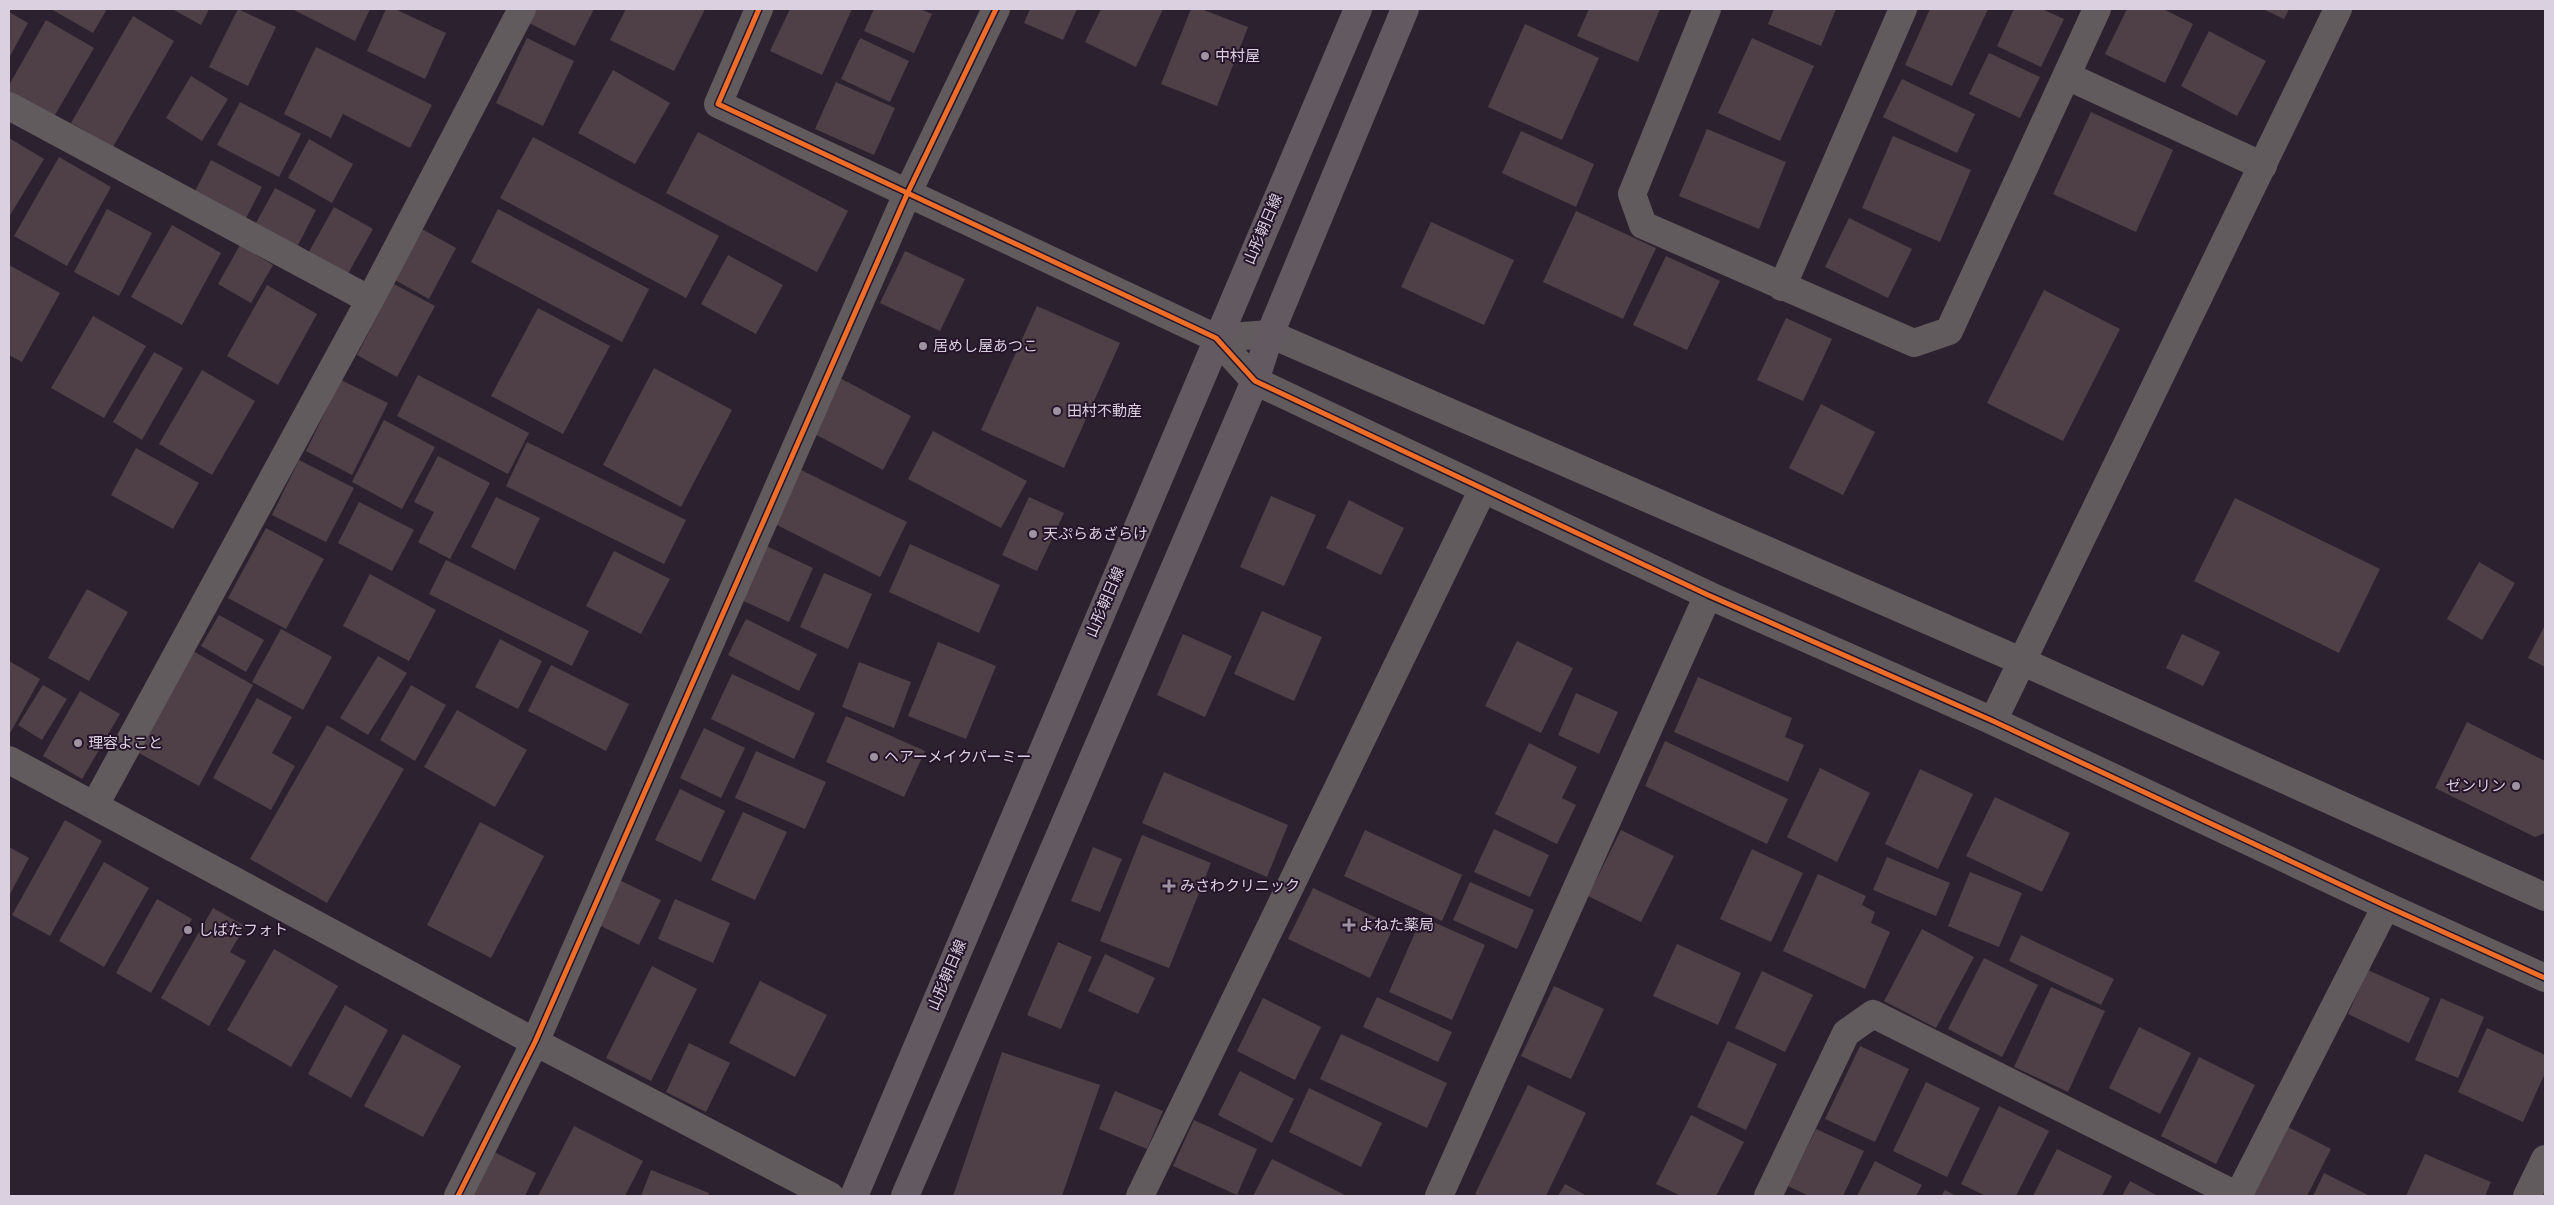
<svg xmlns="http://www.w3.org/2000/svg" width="2554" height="1205" font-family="Inter,'Noto Sans JP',sans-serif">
<rect width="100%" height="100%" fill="#2c222f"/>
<g fill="#4e4046">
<polygon points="51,9 107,9 93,33"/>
<polygon points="172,9 209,9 201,25"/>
<polygon points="238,9 276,27 248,86 209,67"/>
<polygon points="292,9 370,9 355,41"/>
<polygon points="386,9 395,9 446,33 425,79 367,51"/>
<polygon points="534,9 594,9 575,46 527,22"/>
<polygon points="626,9 705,9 674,71 610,40"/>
<polygon points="790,9 852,9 822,75 770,51"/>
<polygon points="874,9 920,9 932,14 914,53 864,31"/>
<polygon points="1030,9 1077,9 1063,40 1024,23"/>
<polygon points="1101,9 1163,9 1136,67 1085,42"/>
<polygon points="1191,9 1201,9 1248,27 1217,106 1161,84"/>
<polygon points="1589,9 1660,9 1638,62 1577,36"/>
<polygon points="1774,9 1836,9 1821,46 1768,24"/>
<polygon points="1930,9 1988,9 1952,86 1905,65"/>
<polygon points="2014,9 2042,9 2064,19 2041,67 1997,46"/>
<polygon points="2127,9 2163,9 2193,24 2165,83 2105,54"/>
<polygon points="2263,9 2289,9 2284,19"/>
<polygon points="9,12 28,23 9,58"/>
<polygon points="133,16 174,41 113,147 71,123"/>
<polygon points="46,20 94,48 52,120 9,95 9,85"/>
<polygon points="1525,24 1599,58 1562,140 1488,107"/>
<polygon points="2209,31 2266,61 2237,116 2181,86"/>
<polygon points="527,38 574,61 543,126 496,103"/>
<polygon points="860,38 909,61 890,102 841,79"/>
<polygon points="1752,38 1814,66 1780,141 1718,113"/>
<polygon points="316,47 432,105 410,148 343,114 331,138 284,114"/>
<polygon points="1989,53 2040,77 2020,118 1969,94"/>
<polygon points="613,70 670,103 635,164 578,133"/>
<polygon points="191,76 228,99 202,141 166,118"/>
<polygon points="1902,79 1975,114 1957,153 1883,117"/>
<polygon points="836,82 895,108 874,155 815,129"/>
<polygon points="240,102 301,134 279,177 217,145"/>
<polygon points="2091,112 2173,150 2136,232 2053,194"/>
<polygon points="1707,129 1786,162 1759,229 1679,196"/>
<polygon points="1521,131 1594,164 1576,207 1502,173"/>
<polygon points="698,132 848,211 817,272 666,193"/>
<polygon points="1893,136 1971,170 1940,242 1862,208"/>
<polygon points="533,137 719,236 686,298 500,198"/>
<polygon points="9,138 44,159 9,217"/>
<polygon points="309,139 353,164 332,203 288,178"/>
<polygon points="59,157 111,187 67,266 14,236"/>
<polygon points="211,160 262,187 245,220 194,193"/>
<polygon points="275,188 316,210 297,247 255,225"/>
<polygon points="334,207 373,229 345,279 306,257"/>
<polygon points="107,209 152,233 119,296 74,272"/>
<polygon points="498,209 649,289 622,342 471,262"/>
<polygon points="1576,211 1656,248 1623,319 1543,282"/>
<polygon points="1849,218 1912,249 1888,298 1825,267"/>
<polygon points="1431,222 1514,260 1484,325 1401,287"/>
<polygon points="172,225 221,253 182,325 131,297"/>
<polygon points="422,229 456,248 429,299 395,280"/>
<polygon points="240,245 273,265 251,303 218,284"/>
<polygon points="905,251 965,279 940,331 880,303"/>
<polygon points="728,255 783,285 756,334 701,304"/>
<polygon points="1666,256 1720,281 1687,350 1633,325"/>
<polygon points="9,265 60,293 22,362 9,355"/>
<polygon points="394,284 435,306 397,377 357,355"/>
<polygon points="267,285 317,314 278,385 227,356"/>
<polygon points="2044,290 2120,329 2063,441 1987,403"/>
<polygon points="1037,306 1120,343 1064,468 981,430"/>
<polygon points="538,308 610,346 563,434 491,396"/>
<polygon points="93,316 146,346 104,418 51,388"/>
<polygon points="1786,318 1832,339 1803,401 1757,380"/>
<polygon points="154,352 183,368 142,440 113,422"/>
<polygon points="654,368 732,410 681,507 603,465"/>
<polygon points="202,370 255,401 212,475 159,444"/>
<polygon points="418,375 529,433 508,474 397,416"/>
<polygon points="840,378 911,416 883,470 811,432"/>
<polygon points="341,380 388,403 352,475 306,451"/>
<polygon points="1821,404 1875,432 1843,495 1789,468"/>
<polygon points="384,420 435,447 402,509 352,482"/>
<polygon points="933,431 1027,481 1001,528 908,479"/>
<polygon points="527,442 686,520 664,564 506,486"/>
<polygon points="136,448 199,483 173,529 111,495"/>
<polygon points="438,456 490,483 450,559 418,542 434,512 414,502"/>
<polygon points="299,460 354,488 326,542 272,515"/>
<polygon points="797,468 907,522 880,577 771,522"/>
<polygon points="1271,496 1316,515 1284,586 1240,567"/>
<polygon points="496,497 540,518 515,570 471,547"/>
<polygon points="1029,497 1064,513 1037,571 1002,555"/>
<polygon points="2235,498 2380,569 2339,653 2194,581"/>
<polygon points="1349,500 1404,528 1381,575 1326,548"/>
<polygon points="359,502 414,530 392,571 338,543"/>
<polygon points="266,528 324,559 286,629 228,598"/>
<polygon points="758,542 813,568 789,622 733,596"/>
<polygon points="910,544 1000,585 979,633 889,592"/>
<polygon points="614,551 670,579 641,634 586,606"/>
<polygon points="446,560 589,631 572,666 429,594"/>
<polygon points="2479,562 2515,583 2482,640 2447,619"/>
<polygon points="824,573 872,594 848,649 800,627"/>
<polygon points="370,574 436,610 409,661 343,626"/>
<polygon points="87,589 128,612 89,681 48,658"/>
<polygon points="1262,611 1322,637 1294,701 1234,674"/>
<polygon points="219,615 264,640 246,672 201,646"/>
<polygon points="746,619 817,654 799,691 728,655"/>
<polygon points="2545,625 2545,667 2528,658"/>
<polygon points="281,629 332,657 303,710 252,682"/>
<polygon points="1183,634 1232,656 1205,717 1157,695"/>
<polygon points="2182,634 2220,652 2203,686 2166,668"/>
<polygon points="500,639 542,661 518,709 475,687"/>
<polygon points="1517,641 1573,668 1541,733 1485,706"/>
<polygon points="938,642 996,666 966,739 908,716"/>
<polygon points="193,651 253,685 199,786 137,752"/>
<polygon points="378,656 407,673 368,735 340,718"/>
<polygon points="9,661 40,679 9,735"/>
<polygon points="859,662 911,682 894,728 842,707"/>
<polygon points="551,665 629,704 606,751 528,711"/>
<polygon points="732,674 815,713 794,759 711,719"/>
<polygon points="1698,677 1792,718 1785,737 1804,745 1788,782 1674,732"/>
<polygon points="43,685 67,699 42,740 18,725"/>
<polygon points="411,685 446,705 415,761 380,740"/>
<polygon points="80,691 120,714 82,779 43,756"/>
<polygon points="1576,693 1618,712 1599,754 1558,735"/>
<polygon points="257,698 292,717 272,753 295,766 271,810 213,778"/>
<polygon points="457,710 527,750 495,807 424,767"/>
<polygon points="846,716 925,751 904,797 826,762"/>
<polygon points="2467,722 2545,761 2545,833 2535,837 2435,788"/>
<polygon points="327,725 404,769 327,903 250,859"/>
<polygon points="704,728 745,748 721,798 680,778"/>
<polygon points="1665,741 1788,799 1767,844 1645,786"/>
<polygon points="1529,743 1577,767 1562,798 1576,805 1557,844 1495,814"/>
<polygon points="756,751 826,782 805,829 735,798"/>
<polygon points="1820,768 1870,793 1837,862 1787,837"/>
<polygon points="1920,769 1973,794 1938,869 1885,844"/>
<polygon points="1164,772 1288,825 1267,877 1142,823"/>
<polygon points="680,789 725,811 701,862 655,840"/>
<polygon points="1995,797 2070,833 2042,892 1966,856"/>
<polygon points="743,812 787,832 755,900 711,880"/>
<polygon points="65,820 102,841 50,936 12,915"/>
<polygon points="480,822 544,856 491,958 427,925"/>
<polygon points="1494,829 1549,855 1530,897 1474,872"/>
<polygon points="1365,830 1462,875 1442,921 1344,876"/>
<polygon points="1621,830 1674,856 1641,922 1588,896"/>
<polygon points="1142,835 1211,863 1169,968 1100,941"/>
<polygon points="9,847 29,858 9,896"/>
<polygon points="1093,847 1122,859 1100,912 1071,901"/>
<polygon points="1752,849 1803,873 1771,942 1720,919"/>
<polygon points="1887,857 1950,883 1936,916 1873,890"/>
<polygon points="104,862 149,888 104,967 59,941"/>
<polygon points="1970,872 2022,893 1999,947 1948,926"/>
<polygon points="1818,874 1866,896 1862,905 1875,912 1871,923 1890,932 1865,989 1783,951"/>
<polygon points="617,879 661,900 639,945 595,923"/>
<polygon points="1470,882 1534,910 1517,949 1453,920"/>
<polygon points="1313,888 1394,926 1370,978 1288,939"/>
<polygon points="157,899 192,919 151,993 116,973"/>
<polygon points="675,899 730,923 713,963 658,939"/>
<polygon points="213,908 245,926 230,952 246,961 209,1026 161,998"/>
<polygon points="1422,917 1485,945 1452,1020 1389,992"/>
<polygon points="1922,929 1974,957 1936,1028 1884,1001"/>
<polygon points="2021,935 2114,979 2101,1005 2009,961"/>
<polygon points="1058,942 1092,957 1061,1029 1027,1015"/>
<polygon points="1677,944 1741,973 1718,1025 1653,996"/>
<polygon points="274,949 338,986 291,1067 227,1030"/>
<polygon points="1105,954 1155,978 1138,1014 1088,991"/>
<polygon points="1984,958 2038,985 2002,1057 1948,1029"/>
<polygon points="652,966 697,989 651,1081 606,1058"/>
<polygon points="2368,970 2430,998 2409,1043 2348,1014"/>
<polygon points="1762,971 1813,995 1785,1052 1735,1028"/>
<polygon points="760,981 827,1015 795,1077 729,1043"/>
<polygon points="1554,986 1604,1009 1571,1079 1521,1056"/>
<polygon points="2051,987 2105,1011 2068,1092 2014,1067"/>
<polygon points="1377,997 1452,1032 1438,1062 1363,1027"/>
<polygon points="1263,998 1321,1027 1295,1080 1237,1051"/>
<polygon points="2441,998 2484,1017 2458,1078 2415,1060"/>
<polygon points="345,1005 388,1030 351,1098 308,1074"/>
<polygon points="2139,1027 2191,1053 2160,1114 2109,1088"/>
<polygon points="2487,1028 2545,1055 2545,1073 2523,1122 2458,1092"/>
<polygon points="403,1034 461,1066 423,1137 364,1106"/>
<polygon points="1341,1034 1447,1083 1427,1128 1320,1079"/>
<polygon points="1728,1041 1777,1064 1746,1130 1697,1107"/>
<polygon points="689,1043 730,1063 706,1112 666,1092"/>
<polygon points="1860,1046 1909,1069 1875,1142 1825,1119"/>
<polygon points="1002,1052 1100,1085 1062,1196 953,1196"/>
<polygon points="2199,1057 2255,1085 2216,1164 2161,1136"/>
<polygon points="1240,1071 1294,1099 1272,1143 1218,1115"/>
<polygon points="1926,1082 1980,1108 1947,1177 1893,1151"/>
<polygon points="1528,1085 1586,1113 1546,1196 1480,1196 1475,1194"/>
<polygon points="1309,1088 1382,1123 1361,1167 1289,1132"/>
<polygon points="1115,1091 1163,1111 1147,1149 1099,1129"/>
<polygon points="1999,1106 2049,1131 2016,1196 1986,1196 1961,1184"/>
<polygon points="1691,1115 1744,1142 1716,1196 1681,1196 1656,1184"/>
<polygon points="1194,1120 1257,1149 1237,1195 1173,1166"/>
<polygon points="574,1126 643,1161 625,1196 538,1196"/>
<polygon points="2288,1127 2331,1149 2307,1196 2252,1196"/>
<polygon points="1816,1129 1864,1151 1843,1196 1809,1196 1788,1186"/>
<polygon points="488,1149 536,1173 525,1196 465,1196"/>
<polygon points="2057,1149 2112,1176 2102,1196 2033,1196"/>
<polygon points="2425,1154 2491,1182 2485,1196 2406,1196"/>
<polygon points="1272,1159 1347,1196 1253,1196"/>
<polygon points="1875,1161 1922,1185 1916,1196 1857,1196"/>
<polygon points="651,1170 709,1193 708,1196 641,1196"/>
<polygon points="2324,1173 2370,1196 2313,1196"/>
<polygon points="2130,1181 2158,1196 2122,1196"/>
<polygon points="1565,1184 1587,1196 1558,1196"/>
<polygon points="1945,1190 1956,1196 1941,1196"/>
</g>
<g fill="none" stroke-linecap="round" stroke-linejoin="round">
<g stroke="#615b5e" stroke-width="28">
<polyline points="759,9 718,104 1216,338 1255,381 1708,595 1993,721 2386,906 2545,978"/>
<polyline points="1707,9 1632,194 1643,225 1914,343 1949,331 2097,9"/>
<polyline points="2067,76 2263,166"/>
<polyline points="9,106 370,300"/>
<polyline points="1782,287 1903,9"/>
<polyline points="1216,338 1270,334 2021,661 2545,897"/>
<polyline points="1993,721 2338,9"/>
<polyline points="9,760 535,1042 830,1196"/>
<polyline points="95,805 370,300 522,9"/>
<polyline points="458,1196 535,1042 908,192 996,9"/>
<polyline points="1140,1196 1483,489"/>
<polyline points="1439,1196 1708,595"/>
<polyline points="1768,1196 1846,1033 1873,1014 2238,1196"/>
<polyline points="2238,1196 2386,906"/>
<polyline points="2527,1196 2545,1159"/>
</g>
<g stroke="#635a61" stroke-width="28">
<polyline points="854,1196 1358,9"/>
<polyline points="905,1196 1255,381 1270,334 1405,9"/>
</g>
<defs>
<g id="cycleway">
<polyline points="759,9 718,104 1216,338 1255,381 1708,595 1993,721 2386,906 2545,978"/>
<polyline points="458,1196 535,1042 908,192 996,9"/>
</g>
</defs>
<use href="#cycleway" stroke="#25142a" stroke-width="8"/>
<use href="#cycleway" stroke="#ee6e29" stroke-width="5"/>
</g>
<g fill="#9e93a1" stroke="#25142a" stroke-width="2">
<circle cx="1205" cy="56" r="5"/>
<circle cx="923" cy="346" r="5"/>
<circle cx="1057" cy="411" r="5"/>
<circle cx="1033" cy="534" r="5"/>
<circle cx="78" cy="743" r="5"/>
<circle cx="874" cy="757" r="5"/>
<circle cx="2516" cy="786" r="5"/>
<path d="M1166.5 878.5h5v5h5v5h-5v5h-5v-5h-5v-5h5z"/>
<path d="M1346.5 917.5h5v5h5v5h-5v5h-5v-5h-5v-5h5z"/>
<circle cx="188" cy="930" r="5"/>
</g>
<g text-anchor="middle" stroke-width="4" stroke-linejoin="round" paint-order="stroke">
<g font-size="15" fill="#dbd0df" stroke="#25142a" text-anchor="start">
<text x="1215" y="61">中村屋</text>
<text x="933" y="351">居めし屋あつこ</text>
<text x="1067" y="416">田村不動産</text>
<text x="1043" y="539">天ぷらあざらけ</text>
<text x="88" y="748">理容よこと</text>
<text x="884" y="762">ヘアーメイクパーミー</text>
<text x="2506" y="791" text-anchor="end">ゼンリン</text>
<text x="1180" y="891">みさわクリニック</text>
<text x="1359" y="930">よねた薬局</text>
<text x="198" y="935">しばたフォト</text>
</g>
<g font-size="15" fill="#dbd0df" stroke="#25142a">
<text transform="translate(1263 229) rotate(-67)" y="5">山形朝日線</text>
<text transform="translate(1105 602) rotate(-67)" y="5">山形朝日線</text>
<text transform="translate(947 975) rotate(-67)" y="5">山形朝日線</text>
</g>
</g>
<rect width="2554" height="1205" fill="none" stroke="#dbd0df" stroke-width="20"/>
</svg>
